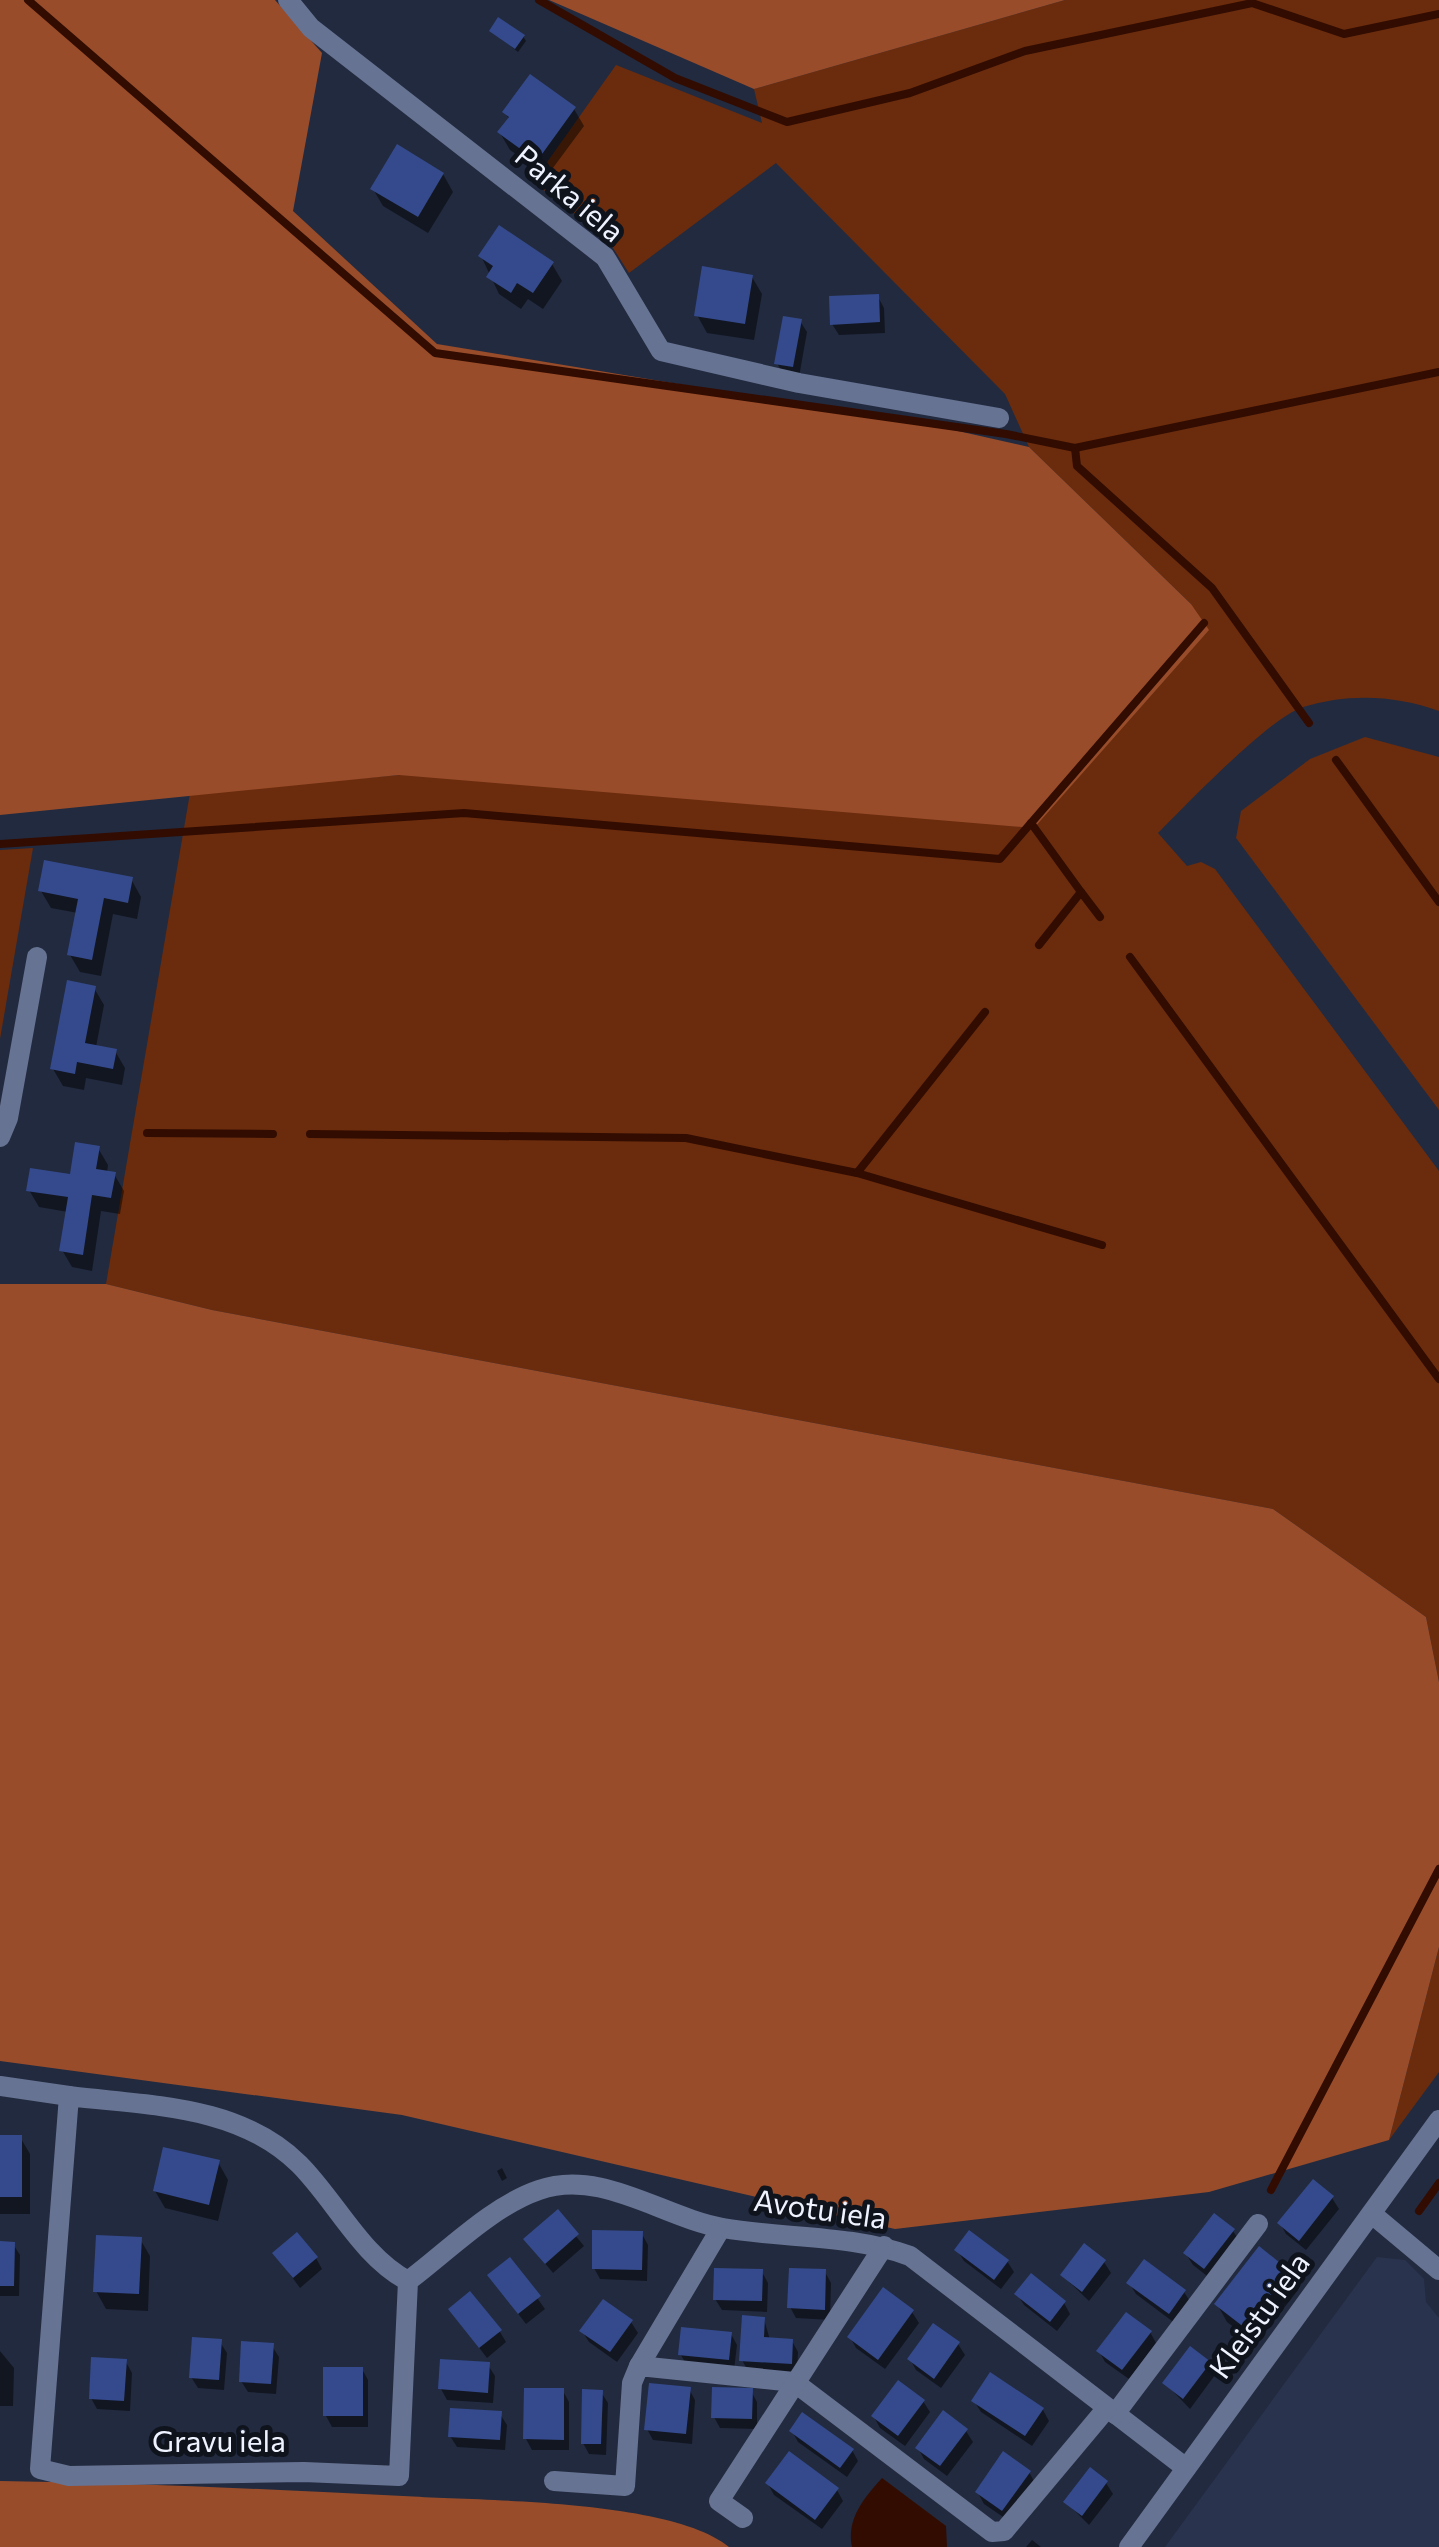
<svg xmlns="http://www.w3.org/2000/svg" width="1439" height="2547" font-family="Commissioner,sans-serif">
<rect width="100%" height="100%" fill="#222a3f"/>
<polygon fill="#29334e" points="1377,2257 1405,2260 1424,2279 1426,2302 1439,2318 1439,2547 1165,2547"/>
<g fill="#6a2c0d">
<path d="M1065,0h374v711c-43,-16 -91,-18 -136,-4 -34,11 -117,98 -145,126l29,33 14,-4 14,7 224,302v511l-13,-65 -153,-108 -1061,-199 -106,-26 84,-491 209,-18 792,-171 -162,-157 -24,-53 -229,-231 -147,110 -23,-36 -73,-55 83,-117 146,58 -8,-34z"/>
<polygon points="1365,737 1439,757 1439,1110 1236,838 1241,811 1310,759"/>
<polygon points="33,848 0,1039 0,850"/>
<polygon points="1439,1947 1439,2072 1389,2140"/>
</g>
<g fill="#984c2a">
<polygon points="0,0 275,0 322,53 293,211 437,344 949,429 1029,447 1191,604 1209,630 1034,828 399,775 0,815"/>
<polygon points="549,0 1065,0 754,89"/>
<polygon points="0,1284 106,1284 212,1310 1273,1509 1426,1617 1439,1682 1439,1947 1389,2140 1209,2192 895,2229 402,2115 0,2061"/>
<path d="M0,2481c134,2 268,8 403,15 78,5 268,3 326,51h-729z"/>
</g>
<path fill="#320c00" d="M882,2478l64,48 1,21h-95c-6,-28 12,-49 30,-69z"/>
<g fill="#0007">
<polygon points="492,31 523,36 526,41 518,52"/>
<polygon points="574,109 584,126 547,176 510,150 500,133 510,120 505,113"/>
<polygon points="443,174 453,192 428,233 383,206 373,189"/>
<polygon points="481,256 552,264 562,281 543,309 528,299 521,309 499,294"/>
<polygon points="752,277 762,294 754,340 707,333 697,315"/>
<polygon points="878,297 884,308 885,333 839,335 832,324"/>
<polygon points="800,321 807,332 799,377 783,374 777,363"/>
<polygon points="131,879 141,897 137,919 113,914 101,976 80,972 70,955 78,913 51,908 41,891"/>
<polygon points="94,988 104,1005 96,1047 115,1051 125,1068 122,1085 86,1078 84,1090 63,1086 53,1069"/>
<polygon points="98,1148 108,1165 107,1173 114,1174 124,1191 120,1214 101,1211 92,1271 72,1267 62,1250 68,1212 39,1207 29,1190 72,1177"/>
<polygon points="0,2137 20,2137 30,2154 30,2214 0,2214"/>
<polygon points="218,2162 228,2180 218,2221 165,2208 155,2191"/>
<polygon points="502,2168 507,2178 502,2181 497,2171"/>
<polygon points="1332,2198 1339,2209 1306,2250 1286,2234 1280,2223"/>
<polygon points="557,2213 584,2246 553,2273 526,2240"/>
<polygon points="1233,2231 1240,2242 1211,2279 1193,2265 1186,2254"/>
<polygon points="642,2234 648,2245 647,2281 600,2279 594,2268"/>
<polygon points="140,2239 150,2256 148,2311 106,2309 96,2291"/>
<polygon points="0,2244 13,2244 20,2255 19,2296 0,2296"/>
<polygon points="957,2250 1007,2261 1014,2272 1001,2289 964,2261"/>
<polygon points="275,2254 316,2258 322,2269 300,2288"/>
<polygon points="510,2260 545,2309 526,2324 497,2286"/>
<polygon points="1104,2262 1111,2273 1089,2301 1063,2276"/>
<polygon points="762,2272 768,2283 767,2312 722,2310 715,2299"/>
<polygon points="825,2272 831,2283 830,2320 796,2318 790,2307"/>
<polygon points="1288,2272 1298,2290 1256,2344 1227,2322 1217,2304"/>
<polygon points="1129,2283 1184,2292 1191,2303 1176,2324 1136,2294"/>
<polygon points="1017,2294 1064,2303 1070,2314 1057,2331 1024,2305"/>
<polygon points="912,2312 919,2323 885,2369 856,2348 850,2337"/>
<polygon points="764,2319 770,2340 792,2341 798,2352 797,2374 748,2371 742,2360"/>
<polygon points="458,2320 500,2332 506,2342 487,2358"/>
<polygon points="631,2322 638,2333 617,2362 589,2342 582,2331"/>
<polygon points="1150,2332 1156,2343 1129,2379 1105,2362 1099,2351"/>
<polygon points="731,2334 737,2345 734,2370 687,2366 681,2355"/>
<polygon points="220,2342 227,2353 224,2390 198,2388 191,2377"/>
<polygon points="958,2344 965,2355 941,2388 916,2370 910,2359"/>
<polygon points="272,2346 279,2357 276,2394 248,2392 241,2381"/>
<polygon points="0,2351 14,2368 13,2406 0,2406"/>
<polygon points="126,2362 132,2373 130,2411 97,2409 91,2398"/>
<polygon points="1209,2364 1215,2375 1190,2409 1165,2383"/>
<polygon points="488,2365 495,2376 493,2403 447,2400 441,2389"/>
<polygon points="362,2369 368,2380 368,2427 332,2427 326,2416"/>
<polygon points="689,2389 695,2400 692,2444 653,2440 647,2429"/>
<polygon points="563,2391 569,2402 569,2450 532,2450 526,2439"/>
<polygon points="751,2391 757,2402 757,2429 720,2428 714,2417"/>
<polygon points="601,2392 608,2403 606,2455 589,2454 583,2443"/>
<polygon points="923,2401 930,2412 905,2446 880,2428 874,2417"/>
<polygon points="974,2401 1043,2410 1049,2421 1032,2446 981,2412"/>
<polygon points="500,2414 507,2425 505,2450 457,2447 450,2436"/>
<polygon points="792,2431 852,2450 858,2461 847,2477 798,2442"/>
<polygon points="966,2431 973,2442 947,2476 924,2459 918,2448"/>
<polygon points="1029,2472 1035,2483 1009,2521 984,2504 978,2493"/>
<polygon points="1106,2483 1113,2494 1089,2525 1066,2502"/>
<polygon points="768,2484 837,2490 843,2501 822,2529 774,2495"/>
<polygon points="1032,2540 1041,2547 1026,2547"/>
</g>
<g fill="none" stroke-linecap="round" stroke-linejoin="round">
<g stroke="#320c00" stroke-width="8">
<polyline points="28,0 435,353 1006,434 1075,448 1439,372"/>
<polyline points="539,0 675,78 787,122 910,93 1025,51 1252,3 1344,34 1439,14"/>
<polyline points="1075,448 1077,466 1212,588 1309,723"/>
<polyline points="1336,760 1439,902"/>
<polyline points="1031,823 1081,892 1039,945"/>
<polyline points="0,844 464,813 1000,859 1204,623"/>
<polyline points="1081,892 1100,917"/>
<polyline points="1130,957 1439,1379"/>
<polyline points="147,1133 273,1134"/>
<polyline points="310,1134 686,1138 857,1173 985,1012"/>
<polyline points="857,1173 1102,1245"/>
<polyline points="1271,2190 1439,1869"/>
<polyline points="1419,2211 1439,2183"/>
</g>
</g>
<g fill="#344a8c">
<polygon points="498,17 525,35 515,49 489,31"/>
<polygon points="530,74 576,107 537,161 497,132 509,117 502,112"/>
<polygon points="397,144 444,173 418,217 370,189"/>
<polygon points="499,225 554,262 533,293 517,283 511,293 486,277 493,266 478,256"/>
<polygon points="702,266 753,275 745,324 694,316"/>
<polygon points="879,294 880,322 830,325 829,296"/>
<polygon points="783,316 802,319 793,367 774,364"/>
<polygon points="44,860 133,877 128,903 104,898 92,960 67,955 78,899 38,891"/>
<polygon points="67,980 96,986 85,1043 117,1049 113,1069 77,1062 75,1074 50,1069"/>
<polygon points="75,1142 100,1146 96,1169 116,1172 111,1198 92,1195 83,1255 59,1251 68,1197 26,1191 30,1168 70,1174"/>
<rect x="0" y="2135" width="22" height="62"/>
<polygon points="163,2147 220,2160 209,2205 153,2191"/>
<polygon points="1313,2179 1334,2196 1299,2241 1277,2223"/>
<polygon points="558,2209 579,2234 545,2264 523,2239"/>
<polygon points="1214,2213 1235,2229 1204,2269 1183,2253"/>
<polygon points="592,2230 643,2231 642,2270 592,2269"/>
<polygon points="969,2230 1009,2260 994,2280 954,2250"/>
<polygon points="297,2232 318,2257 293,2278 272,2253"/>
<polygon points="96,2235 142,2237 139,2294 93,2292"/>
<polygon points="0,2241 15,2242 14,2286 0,2286"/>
<polygon points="1084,2243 1106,2260 1082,2292 1060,2275"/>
<polygon points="1259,2246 1290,2271 1245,2328 1214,2304"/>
<polygon points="510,2257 541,2296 518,2314 487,2275"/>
<polygon points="1144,2259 1186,2290 1169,2314 1126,2283"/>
<polygon points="714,2268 763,2269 762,2301 713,2300"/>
<polygon points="789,2268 826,2269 825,2310 787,2308"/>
<polygon points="1031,2273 1066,2301 1050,2322 1014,2294"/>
<polygon points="883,2287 914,2310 878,2360 847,2337"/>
<polygon points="470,2291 502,2330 479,2348 448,2309"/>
<polygon points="603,2299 633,2320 610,2352 579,2331"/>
<polygon points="1126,2312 1152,2331 1122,2370 1096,2351"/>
<polygon points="742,2315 765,2317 764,2337 793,2339 792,2364 739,2361"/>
<polygon points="933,2323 960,2342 934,2379 907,2359"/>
<polygon points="681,2327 732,2332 729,2360 678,2355"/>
<polygon points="192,2337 222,2339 219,2380 189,2378"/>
<polygon points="241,2341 274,2343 271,2384 239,2382"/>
<polygon points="1190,2346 1211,2362 1183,2399 1162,2383"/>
<polygon points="91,2357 127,2359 124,2401 89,2399"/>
<polygon points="440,2359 490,2362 488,2393 438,2389"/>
<rect x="323" y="2367" width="40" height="49"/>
<polygon points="990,2372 1044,2408 1025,2436 971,2401"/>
<polygon points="898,2380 925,2400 898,2436 871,2416"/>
<polygon points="649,2383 691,2387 686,2434 644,2430"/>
<polygon points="712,2387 753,2388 752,2419 711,2418"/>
<polygon points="524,2388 564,2388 564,2440 523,2439"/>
<polygon points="582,2389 603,2390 601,2444 581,2444"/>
<polygon points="450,2408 502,2411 500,2440 448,2437"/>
<polygon points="943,2410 968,2429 940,2466 915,2448"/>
<polygon points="802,2412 854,2449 840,2468 789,2431"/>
<polygon points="789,2451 839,2488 815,2520 765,2483"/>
<polygon points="1003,2451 1031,2471 1002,2511 975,2492"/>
<polygon points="1090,2467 1108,2481 1082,2516 1063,2502"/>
</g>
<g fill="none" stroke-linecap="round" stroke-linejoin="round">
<g stroke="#677392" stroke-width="20">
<polyline points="288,0 311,28 605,257 661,351 799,383 999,418"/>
<polyline points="0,1137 8,1118 37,957"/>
<polyline points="0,2086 69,2096"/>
<polyline points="1372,2214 1439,2270"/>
<path d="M408,2281c-47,-25 -72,-80 -109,-117 -61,-60 -151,-58 -230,-68l-29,373 29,7 235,-4 95,4 9,-195c40,-30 84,-75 131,-91 62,-22 125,28 184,38 62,11 127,6 187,28l276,212"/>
<polyline points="639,2366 721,2228"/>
<polyline points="1115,2414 1258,2224"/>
<polyline points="554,2481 625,2486 632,2383 639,2366 794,2382 992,2532 1004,2531 1107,2408"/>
<polyline points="743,2518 719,2501 884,2246"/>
</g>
<polyline stroke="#677392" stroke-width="20" points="1129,2547 1439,2120"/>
</g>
<g text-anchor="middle" stroke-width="10" stroke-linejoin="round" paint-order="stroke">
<g font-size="30" fill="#eff3ff" stroke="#0f131c">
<text transform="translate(569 194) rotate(40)" y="10">Parka iela</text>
<text transform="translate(820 2210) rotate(8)" y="10">Avotu iela</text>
<text transform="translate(1260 2316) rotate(-54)" y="10">Kleistu iela</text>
<text x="219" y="2452">Gravu iela</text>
</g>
</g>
</svg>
